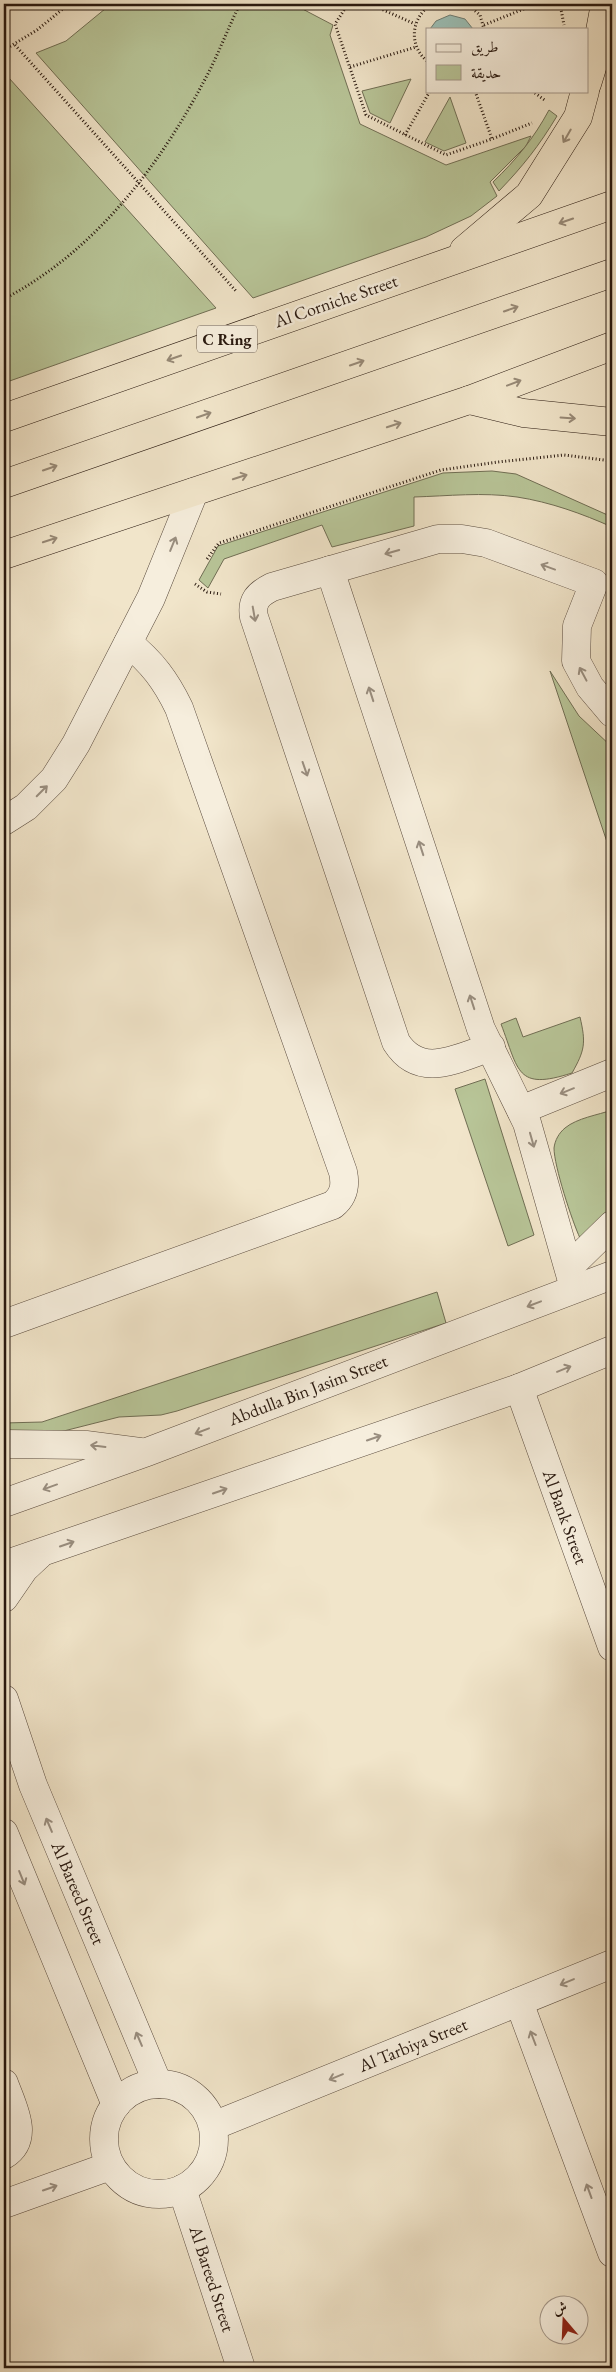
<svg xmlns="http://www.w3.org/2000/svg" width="616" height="2372" font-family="'EB Garamond',Amiri,serif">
<rect width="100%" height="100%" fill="#f1e5ca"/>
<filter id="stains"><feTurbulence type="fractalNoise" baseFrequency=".004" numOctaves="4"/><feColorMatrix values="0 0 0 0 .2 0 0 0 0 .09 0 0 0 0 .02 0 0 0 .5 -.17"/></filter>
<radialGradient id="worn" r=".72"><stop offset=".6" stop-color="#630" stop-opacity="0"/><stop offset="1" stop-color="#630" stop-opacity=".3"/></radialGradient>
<g fill="#b8c598" stroke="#706e54">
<polygon points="111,4 293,4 333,25 330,35 360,124 446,165 531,136 526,146 490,182 497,196 471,216 426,237 253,298 36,53 66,41"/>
<polygon points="9,78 216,308 4,383 4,81"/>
<polygon points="411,79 390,123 370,113 362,91"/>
<polygon points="450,97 466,143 444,151 425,142"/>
<path d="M549,110l8,6c-18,30 -34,50 -58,75l-6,-9c23,-22 41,-44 56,-72z"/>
<path d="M492,471l24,3 96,43v10c-29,-13 -62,-25 -95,-30 -34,-5 -69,-1 -103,0v29l-82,21 -10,-22 -98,34 -16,29 -9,-8 19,-34 225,-73z"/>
<polygon points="550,671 579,716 612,747 612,857"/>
<path d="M580,1017c6,26 5,33 -8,56 -56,18 -53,-2 -71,-49l15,-6 7,19z"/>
<polygon points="485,1079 534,1235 508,1246 455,1089"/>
<path d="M612,1110v108l-32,20c-8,-17 -26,-72 -26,-90 1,-8 5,-15 11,-20 12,-10 33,-13 47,-18z"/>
<polygon points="437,1292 446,1323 177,1411 161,1415 119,1417 44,1436 4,1442 4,1423 42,1422"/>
</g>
<polygon fill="#9bbfb6" stroke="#6d7c73" points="450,15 465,19 473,29 430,29 436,21"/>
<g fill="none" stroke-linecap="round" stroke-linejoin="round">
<defs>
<g id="minor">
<polyline points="330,570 481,1029 527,1123 574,1288"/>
<polyline points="4,821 26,807 54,779 76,744 151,598 194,492"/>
<path d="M491,1047c-34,11 -71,33 -95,-5l-142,-425c-3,-16 4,-23 18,-30l166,-48h24l24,4 108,40 -17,43 -1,35 14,26 22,26"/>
<polyline points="521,1110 612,1073"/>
<polyline points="569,1267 612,1225"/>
<path d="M4,1324l329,-119c11,-9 13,-19 10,-33l-164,-464c-13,-27 -27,-46 -51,-65"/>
<polyline points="519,1388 612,1647"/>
<polyline points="4,1444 86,1445 140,1452"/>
<polyline points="4,1503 147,1452 612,1275"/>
<polyline points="4,1565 519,1388 612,1350"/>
<polyline points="4,1598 24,1569 39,1555"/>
<polyline points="4,1699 33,1785 158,2084"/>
<polyline points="4,1833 116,2105"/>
<polyline points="519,2002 612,2253"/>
<path d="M4,2083c8,23 27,55 0,72"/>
<circle cx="159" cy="2139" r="55"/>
<polyline points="213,2126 612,1964"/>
<polyline points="182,2189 241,2368"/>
<polyline points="4,2204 110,2166"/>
</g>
<g id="highway">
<polyline points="587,84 595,58 605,4"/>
<polyline points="464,250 529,195 578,117 585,91"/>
<polyline points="469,400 523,413 612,422"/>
<polyline points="4,418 612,205"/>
<polyline points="4,484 612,273"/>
<polyline points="4,555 469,400 612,346"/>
</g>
</defs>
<use href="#minor" stroke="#5a4b3e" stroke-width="29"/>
<use href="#highway" stroke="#28180f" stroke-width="29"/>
<g stroke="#28180f" stroke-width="3" stroke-dasharray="1 2.5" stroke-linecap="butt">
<polyline points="348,4 335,24 366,115 446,155 492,139 532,123"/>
<polyline points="370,4 415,24"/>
<polyline points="467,4 480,15 484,29"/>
<polyline points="560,4 564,25"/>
<polyline points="484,25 536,4"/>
<polyline points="15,45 236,291"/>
<polyline points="4,50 37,30 69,4"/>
<path d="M427,61c-19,-16 -16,-44 5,-57"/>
<polyline points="350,67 416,47"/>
<polyline points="475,91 492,139"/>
<polyline points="532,91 546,101"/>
<polyline points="405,135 430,91"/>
<path d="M4,299c88,-46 153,-129 199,-216 14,-25 24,-53 37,-79"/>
<polyline points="207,559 219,543 441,470 498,462 564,455 612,461"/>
<polyline points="195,584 207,592 221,594"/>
</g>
<use href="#minor" stroke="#f6eedd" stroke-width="28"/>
<use href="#highway" stroke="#f1e5ca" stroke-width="28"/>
</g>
<defs><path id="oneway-shaft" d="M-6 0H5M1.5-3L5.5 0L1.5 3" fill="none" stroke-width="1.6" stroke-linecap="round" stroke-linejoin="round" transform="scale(1.25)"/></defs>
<g stroke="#978976">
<use href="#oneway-shaft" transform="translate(567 136) rotate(120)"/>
<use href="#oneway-shaft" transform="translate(566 221) rotate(161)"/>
<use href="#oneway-shaft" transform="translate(511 309) rotate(-19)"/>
<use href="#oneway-shaft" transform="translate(174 358) rotate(161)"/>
<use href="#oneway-shaft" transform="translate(357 363) rotate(-19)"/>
<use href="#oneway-shaft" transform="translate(514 383) rotate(-21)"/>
<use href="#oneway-shaft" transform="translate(204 415) rotate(-19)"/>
<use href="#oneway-shaft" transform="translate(568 418) rotate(4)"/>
<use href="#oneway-shaft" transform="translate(394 425) rotate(-18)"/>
<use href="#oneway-shaft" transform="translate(50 468) rotate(-19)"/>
<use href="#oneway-shaft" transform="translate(240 477) rotate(-18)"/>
<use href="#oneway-shaft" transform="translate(50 540) rotate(-18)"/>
</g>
<g stroke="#998e80">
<use href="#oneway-shaft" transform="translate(173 544) rotate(-68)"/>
<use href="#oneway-shaft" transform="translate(392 552) rotate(164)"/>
<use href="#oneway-shaft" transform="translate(548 567) rotate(-160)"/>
<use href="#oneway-shaft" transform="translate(254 614) rotate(80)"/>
<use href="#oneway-shaft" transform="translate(583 674) rotate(-118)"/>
<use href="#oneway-shaft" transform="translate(371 694) rotate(-108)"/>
<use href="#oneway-shaft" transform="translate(305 769) rotate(71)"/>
<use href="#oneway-shaft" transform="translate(42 791) rotate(-45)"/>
<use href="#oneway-shaft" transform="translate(421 848) rotate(-108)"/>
<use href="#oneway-shaft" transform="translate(472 1002) rotate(-108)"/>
<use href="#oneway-shaft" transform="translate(567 1091) rotate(158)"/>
<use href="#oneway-shaft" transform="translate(532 1140) rotate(74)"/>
<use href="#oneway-shaft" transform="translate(534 1304) rotate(159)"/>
<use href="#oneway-shaft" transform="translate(564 1369) rotate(-22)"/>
<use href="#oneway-shaft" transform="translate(202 1431) rotate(159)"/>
<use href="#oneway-shaft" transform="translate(374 1438) rotate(-19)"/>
<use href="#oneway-shaft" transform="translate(98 1446) rotate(-173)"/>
<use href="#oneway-shaft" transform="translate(50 1487) rotate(160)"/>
<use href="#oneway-shaft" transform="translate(220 1491) rotate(-19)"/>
<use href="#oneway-shaft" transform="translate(67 1544) rotate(-19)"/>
<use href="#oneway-shaft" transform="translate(49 1825) rotate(-113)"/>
<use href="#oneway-shaft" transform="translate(22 1878) rotate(68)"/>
<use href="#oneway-shaft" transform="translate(567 1982) rotate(157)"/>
<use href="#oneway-shaft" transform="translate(533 2038) rotate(-111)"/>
<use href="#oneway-shaft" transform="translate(139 2039) rotate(-113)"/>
<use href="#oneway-shaft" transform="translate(336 2077) rotate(158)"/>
<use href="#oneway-shaft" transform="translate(50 2188) rotate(-19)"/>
<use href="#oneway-shaft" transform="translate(589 2191) rotate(-110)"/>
</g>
<g text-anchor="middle" stroke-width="5" stroke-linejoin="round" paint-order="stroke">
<rect fill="#f6eedd" stroke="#66584d" stroke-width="1" x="197" y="325.5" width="60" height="27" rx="4"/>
<g font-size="16" font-weight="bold" fill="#28180f">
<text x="227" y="345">C Ring</text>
</g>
<g font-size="18" fill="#28180f" stroke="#f6eedd">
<text transform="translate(336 301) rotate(-19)" y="6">Al Corniche Street</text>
<text transform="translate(308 1390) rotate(-21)" y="6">Abdulla Bin Jasim Street</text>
<text transform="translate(565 1517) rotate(70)" y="6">Al Bank Street</text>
<text transform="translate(78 1893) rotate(67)" y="6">Al Bareed Street</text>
<text transform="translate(413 2045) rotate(-22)" y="6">Al Tarbiya Street</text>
<text transform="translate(212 2279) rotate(72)" y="6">Al Bareed Street</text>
</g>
</g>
<rect width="616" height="2372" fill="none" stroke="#f1e5ca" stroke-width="20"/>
<rect x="5" y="5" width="606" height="2362" fill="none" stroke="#28180f" stroke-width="2.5"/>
<rect x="10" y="10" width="596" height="2352" fill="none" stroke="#28180f"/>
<rect x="426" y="28" width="162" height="65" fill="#f6eedd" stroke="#a4988b"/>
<rect x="436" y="44" width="25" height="8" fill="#f6eedd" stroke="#a4988b"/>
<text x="471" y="52" font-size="15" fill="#28180f">طريق</text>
<rect x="436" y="65" width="25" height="15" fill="#b8c598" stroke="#a4988b"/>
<text x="471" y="78" font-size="15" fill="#28180f">حديقة</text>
<g transform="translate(564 2320) rotate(341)"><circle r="24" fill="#f6eedd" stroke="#a4988b"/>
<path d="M0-4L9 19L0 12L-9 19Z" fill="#8f2418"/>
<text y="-8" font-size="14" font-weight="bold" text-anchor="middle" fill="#28180f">ش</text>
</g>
<rect width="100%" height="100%" filter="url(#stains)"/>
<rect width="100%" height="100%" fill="url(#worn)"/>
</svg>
